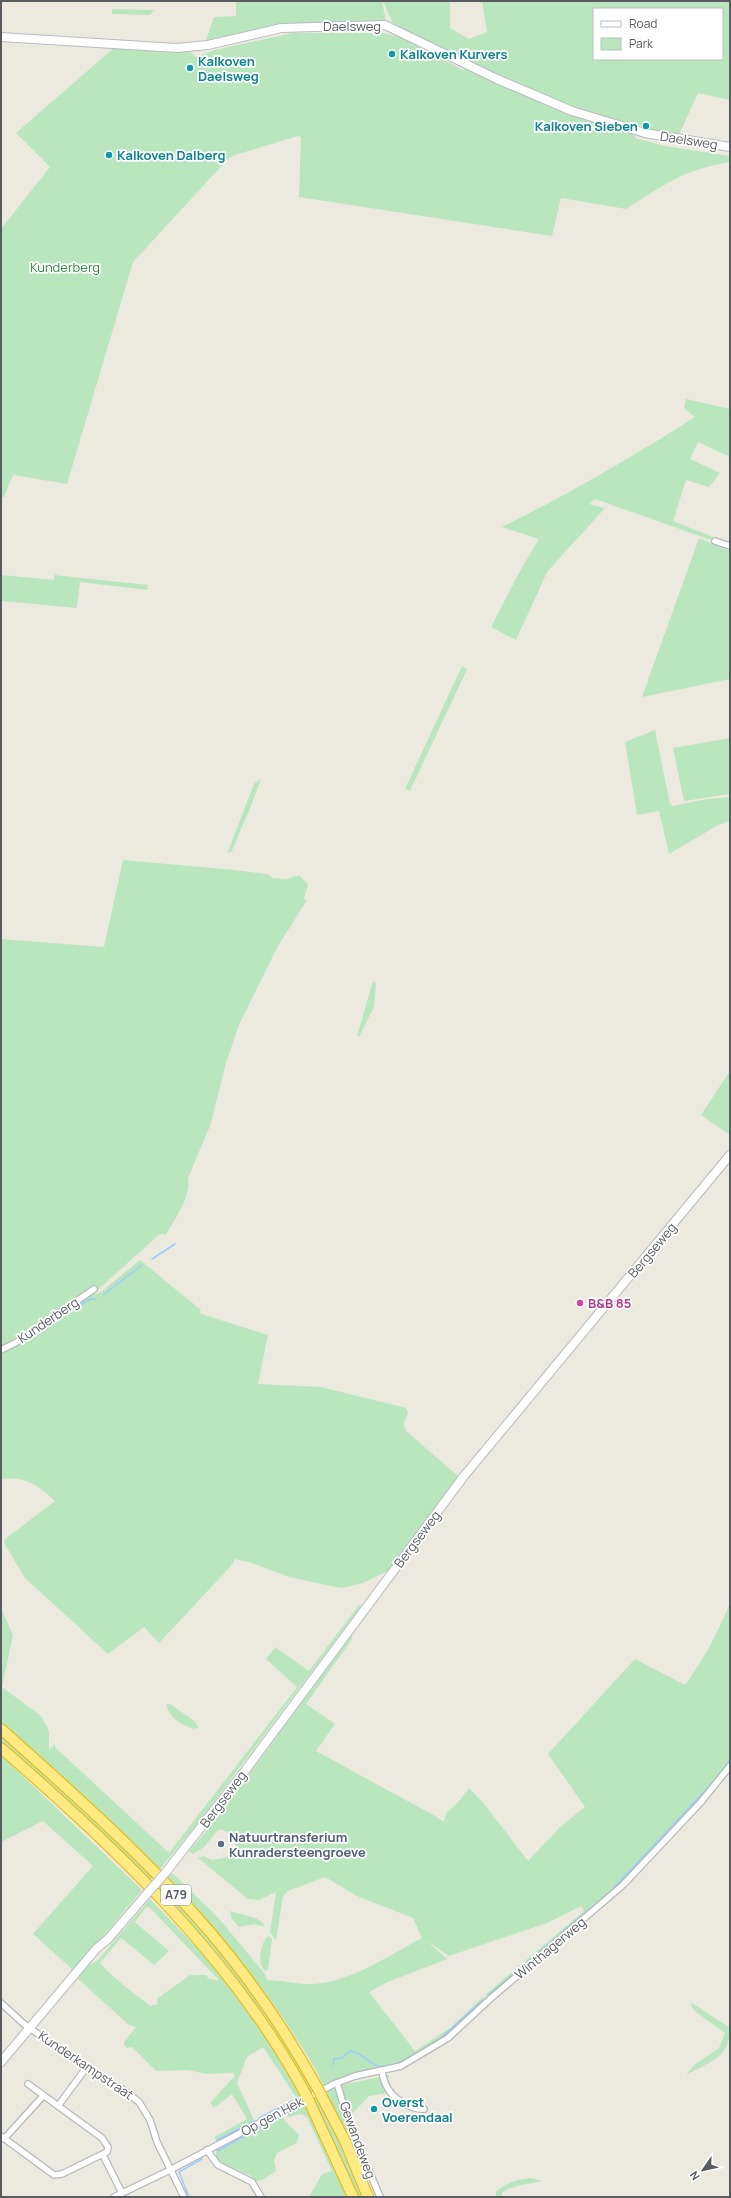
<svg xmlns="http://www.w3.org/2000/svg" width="731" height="2198" font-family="Manrope,sans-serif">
<rect width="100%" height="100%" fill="#eceadf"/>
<g fill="#bae6bd" fill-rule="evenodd">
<polygon points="236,1 382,1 386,21 315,23 205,43 214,17 236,16"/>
<path d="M383,1h67v27l19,11 18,-7 -5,-31h248v99l-32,-7 -20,44 -43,-5v6l30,8 65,10v6c-46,7 -66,23 -104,47l-65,-11 -9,38 -253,-39 2,-60 -3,-1 -63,19 -7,4 -95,103 -66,222 -54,-9 -9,22h-3v-268l49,-62 -34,-34 99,-86 76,5 4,5 20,-7 78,-17h90l17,4 63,33 2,-4 -57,-27 -4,-10 -12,-7zM594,9h128v50h-128z"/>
<polygon points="112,9 154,10 150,15 112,14"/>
<path d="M686,399l44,10v48l-32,-15 -8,17 30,14 -11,14 -23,-7 -13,41 40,16 -2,3 -116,-41 -6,5 16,4 -58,64 -31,68 -25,-13 29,-56 19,-32 -37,-12c67,-33 130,-70 193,-110l-11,-9z"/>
<polygon points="699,538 730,551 730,679 642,697"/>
<polygon points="1,575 54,580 54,575 148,585 147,590 80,582 77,608 1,601"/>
<polygon points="462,666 467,669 410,791 405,789"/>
<polygon points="655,730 670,804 673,806 707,799 730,797 730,821 718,825 669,854 659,811 637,815 625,742"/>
<polygon points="730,738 730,794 684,801 673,748"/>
<path d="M260,779c1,6 -24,61 -28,72l-5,3 27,-70z"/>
<path d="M123,860l111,10 33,4 6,4 14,1 12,-4 9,9 -4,15 3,1 -29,46 -39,79 -13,38 -16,63 -22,52c3,20 -13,40 -22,57l-6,-1 -68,61 9,-3 39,-32 61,50 -2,3 69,22 -10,49 63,3 85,21 2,5 -4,11 2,7 52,45 -70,95 -25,12 -21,5 -7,-1 -46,-10 -40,-15 -14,-3 -4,7 -72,77 -15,-16 -36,27 -83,-76 -21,-35 1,-4 50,-38c-15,-15 -32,-26 -54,-22v-540l103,8z"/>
<polygon points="373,981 376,983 374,1007 359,1037 357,1036"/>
<polygon points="730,1071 730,1135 701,1115"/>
<path d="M730,1603v162l-37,42 -78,83 -126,107 -4,-2 99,-84 -3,-5 -34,17 -98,33 -22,-15 20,18 -59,23 -19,10 46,59 35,-23 33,-31 2,4 -36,34 -50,31 -75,21c-9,-21 -23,-41 -36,-61 -35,-53 -78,-101 -121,-148l5,-5 43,41 50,60 2,6c15,0 31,5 46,4 39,-2 76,-29 109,-46l-9,-20 -56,-22 -32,-19 -37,14 -5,5 -7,45 -6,-9 6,-40 -17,8 -11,-1 -50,-41 5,-2 9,4 21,-4c9,-9 -2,-28 -15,-26l-14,17 -11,7 -4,-3 21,-24 142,-192v4l-46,65 29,20 -19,27 119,65 9,6 2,-9 14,-13 9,-12 16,17 43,56 32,-34 25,-20 -37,-53 87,-95 50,26c19,-26 33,-53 45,-82z"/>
<polygon points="359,1605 361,1606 198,1823 159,1870 1,1723 1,1608 13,1635 2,1687 41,1716 49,1731 49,1750 55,1744 55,1747 169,1853 297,1687 266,1659 275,1647 309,1671"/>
<path d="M167,1704h3l23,16 6,7 -5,2c-11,-3 -27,-12 -27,-25z"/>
<polygon points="1,1735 142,1866 153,1877 149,1882 1,1744"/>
<polygon points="1,1755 142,1890 72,1973 71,1968 33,1934 93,1866 43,1821 1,1842"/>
<polygon points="161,1886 216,1945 283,2034 340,2139 365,2197 356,2197 292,2064 157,1890"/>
<path d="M150,1899c28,29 56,57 81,88 27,35 49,73 72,110l-5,3 -35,-53 -16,10 -10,26 18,39 -37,21 -4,-6 33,-18 -15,-25 -18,14 -4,-5 24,-26v-4l-28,1 -18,-4 -32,1 -24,-24 -5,1 -3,-3v-3l12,-15 -7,-2 -51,-46 10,-13 9,-5zM146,1907l4,1 69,72 -10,-1 -3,-4h-16l-32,23 -1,6 -7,2c-18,-15 -34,-25 -50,-43l21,-25 33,27 15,-14 -34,-29z"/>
<path d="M230,1911c10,4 32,5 35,16l-11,-3 -15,3 -8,-9z"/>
<path d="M268,1936l4,3 -4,30 -3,2c-8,-8 -5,-27 3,-35z"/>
<path d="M692,2003l38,25c0,30 -21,34 -44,47l8,-10 25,-17 6,-15 -29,-21 -5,-6z"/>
<polygon points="389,2075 388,2081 395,2092 369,2096 350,2116 362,2151 356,2153 325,2091 342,2085"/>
<polygon points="306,2102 348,2197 309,2197 322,2174 332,2171 307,2117 301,2114 288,2117 285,2114"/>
<polygon points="281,2116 299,2135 297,2143 277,2153 274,2160 276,2171 264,2179 255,2182 251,2176 220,2162 216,2158 216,2152"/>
<path d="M531,2178l11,3 -21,4 -14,4 -5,4v4h-6v-5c9,-9 22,-13 35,-14z"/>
</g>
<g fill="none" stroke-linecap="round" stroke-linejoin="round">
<g stroke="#9cccff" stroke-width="1.5">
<polyline points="152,1259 175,1244"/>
<polyline points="103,1295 142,1265"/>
<polyline points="76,1307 91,1299 96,1299"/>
<polyline points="64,1313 73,1308"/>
<polyline points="718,1776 730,1760"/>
<polyline points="609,1893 714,1781"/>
<polyline points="561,1933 605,1896"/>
<polyline points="489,1995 557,1937"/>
<polyline points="423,2050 442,2037 483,2000"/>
<path d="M333,2065l1,-6 8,-1 8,-7c8,0 15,8 22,12 12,9 34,-3 45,-10"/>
<polyline points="259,2118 292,2101"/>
<polyline points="217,2140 254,2121"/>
<polyline points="217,2151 297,2108"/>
<polyline points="189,2197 179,2172 202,2159"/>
</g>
<defs>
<g id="street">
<polyline points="715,541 730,546"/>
<polyline points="1,1350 17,1342 94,1289"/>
<polyline points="1,2003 24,2024 86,2068 125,2091 139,2102 150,2120 157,2142 184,2197"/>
<path d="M382,2071c1,6 2,11 5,16 6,12 24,23 37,22"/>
<polyline points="337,2083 348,2120 380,2197"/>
<polyline points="58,2106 86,2068"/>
<polyline points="1,2136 54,2175 62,2174 107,2152 108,2147 102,2138 28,2084"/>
<polyline points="4,2139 43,2096"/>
<polyline points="207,2150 218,2165 252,2182 261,2197"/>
<polyline points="103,2155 122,2193"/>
<polyline points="114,2197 170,2170 334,2084 355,2076 401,2066 448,2038 490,1999 623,1885 701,1802 730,1766"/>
</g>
<g id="secondary">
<polyline points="1,37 177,48 208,45 281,28 385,25 497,79 572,111 645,133 730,147"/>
<polyline points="166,1872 247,1768 464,1476 730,1155"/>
<polyline points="1,2062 96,1949 108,1939 145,1896"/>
</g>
<g id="highway">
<path d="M1,1729c72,64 146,130 209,203 41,48 77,101 108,157"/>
<path d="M1,1748c115,100 233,211 305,347"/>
<polyline points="321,2095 345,2141 368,2197"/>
<polyline points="309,2101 353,2197"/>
</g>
</defs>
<use href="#street" stroke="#b5b7bd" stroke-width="8"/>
<use href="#secondary" stroke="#b8bbc2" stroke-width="10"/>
<use href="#highway" stroke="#ebb500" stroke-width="12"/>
<use href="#street" stroke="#fff" stroke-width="5.5"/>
<use href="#secondary" stroke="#fff" stroke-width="8"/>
<use href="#highway" stroke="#ffea83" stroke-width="10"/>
<defs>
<polyline id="secondary-bridge" points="145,1896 166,1872"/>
<g id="highway-bridge">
<polyline points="318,2089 321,2095"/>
<polyline points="306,2095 309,2101"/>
</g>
</defs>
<use href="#secondary-bridge" stroke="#b8bbc2" stroke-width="10" stroke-linecap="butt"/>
<use href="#highway-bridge" stroke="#ebb500" stroke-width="12" stroke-linecap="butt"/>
<use href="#secondary-bridge" stroke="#fff" stroke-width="8"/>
<use href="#highway-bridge" stroke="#ffea83" stroke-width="10"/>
</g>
<g fill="#0f9aa8" stroke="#fff" stroke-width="1.5">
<circle cx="392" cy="54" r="4"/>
<circle cx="190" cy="68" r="4"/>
<circle cx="646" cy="126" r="4"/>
<circle cx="109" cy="155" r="4"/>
<circle cx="374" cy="2109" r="4"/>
</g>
<circle fill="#d1479c" stroke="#fff" stroke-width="1.5" cx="580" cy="1303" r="4"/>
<circle fill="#5c6f8a" stroke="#fff" stroke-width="1.5" cx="221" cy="1844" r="4"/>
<g text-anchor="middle" stroke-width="3.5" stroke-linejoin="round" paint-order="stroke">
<rect fill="#fff" stroke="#8a8d90" stroke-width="1" x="161" y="1885" width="30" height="20" rx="3"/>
<g font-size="12" font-weight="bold" fill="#585c61">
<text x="176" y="1899">A79</text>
</g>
<g font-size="13" fill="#585c61" stroke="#fff">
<text x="352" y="31">Daelsweg</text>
<text transform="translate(689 140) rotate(9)" y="5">Daelsweg</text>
<text transform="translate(652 1250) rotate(-50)" y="5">Bergseweg</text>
<text transform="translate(48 1320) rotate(-34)" y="5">Kunderberg</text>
<text transform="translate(417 1539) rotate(-53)" y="5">Bergseweg</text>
<text transform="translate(223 1799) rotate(-53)" y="5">Bergseweg</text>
<text transform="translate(550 1948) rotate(-40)" y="5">Winthagerweg</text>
<text transform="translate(86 2065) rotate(34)" y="5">Kunderkampstraat</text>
<text transform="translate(272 2116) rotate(-28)" y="5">Op gen Hek</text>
<text transform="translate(358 2140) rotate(70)" y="5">Gewandeweg</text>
</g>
<g font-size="13" font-weight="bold" fill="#0d838f" stroke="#fff" text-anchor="start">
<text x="400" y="59">Kalkoven Kurvers</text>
<text x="198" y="66">Kalkoven<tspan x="198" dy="15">Daelsweg</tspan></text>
<text x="638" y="131" text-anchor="end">Kalkoven Sieben</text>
<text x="117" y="160">Kalkoven Dalberg</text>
<text x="382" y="2107">Overst<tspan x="382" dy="15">Voerendaal</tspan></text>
</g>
<g font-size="13" fill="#31873c" stroke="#fff">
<text x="65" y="272">Kunderberg</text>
</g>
<g font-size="13" font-weight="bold" fill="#b23c85" stroke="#fff" text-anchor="start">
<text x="588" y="1308">B&amp;B 85</text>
</g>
<g font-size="13" font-weight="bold" fill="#4e5e75" stroke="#fff" text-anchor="start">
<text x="229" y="1842">Natuurtransferium<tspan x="229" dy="15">Kunradersteengroeve</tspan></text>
</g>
</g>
<rect width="731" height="2198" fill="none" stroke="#585c61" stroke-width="4"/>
<rect x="593" y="8" width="130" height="52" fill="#ffffff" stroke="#bcbec0"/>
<rect x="601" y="21" width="20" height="6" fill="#ffffff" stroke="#bcbec0"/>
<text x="629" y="28" font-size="12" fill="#585c61">Road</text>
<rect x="601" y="38" width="20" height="12" fill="#bae6bd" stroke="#bcbec0"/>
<text x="629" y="48" font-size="12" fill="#585c61">Park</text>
<g transform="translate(703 2170) rotate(236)" stroke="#ffffff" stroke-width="3" paint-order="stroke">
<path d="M0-3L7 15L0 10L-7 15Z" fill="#585c61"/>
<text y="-6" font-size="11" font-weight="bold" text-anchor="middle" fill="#585c61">N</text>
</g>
</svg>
